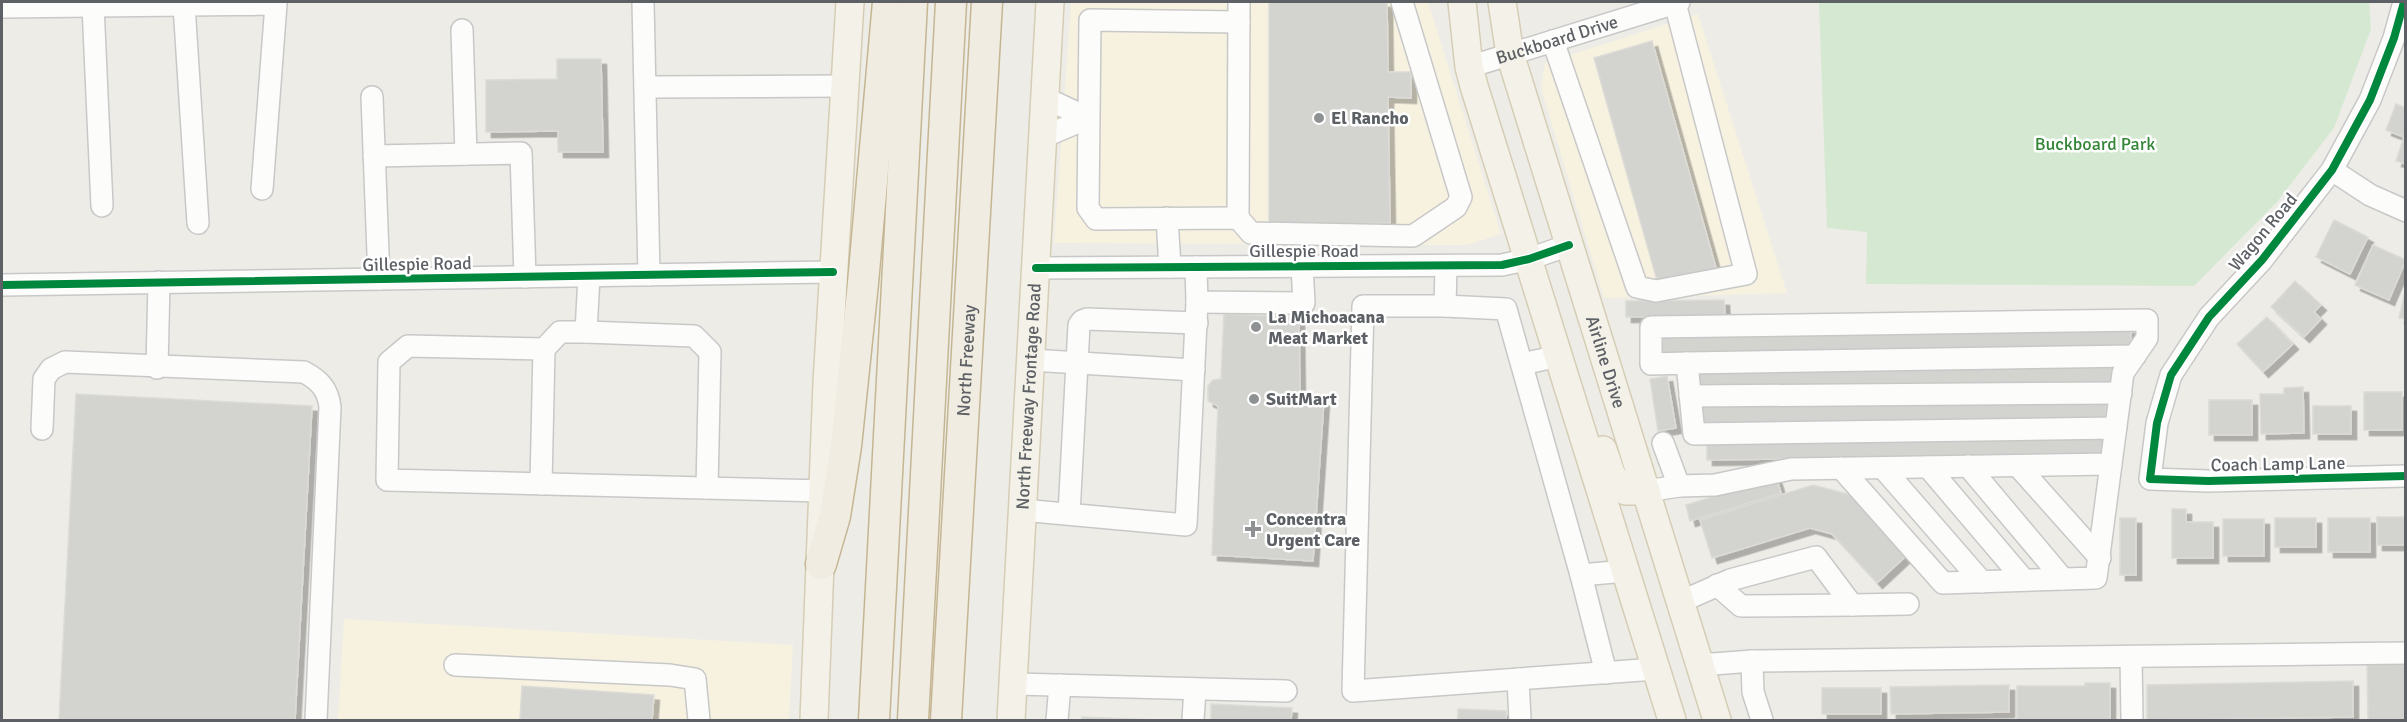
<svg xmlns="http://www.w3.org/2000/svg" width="2407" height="722" font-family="Signika,sans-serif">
<defs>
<filter id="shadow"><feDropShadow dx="5.5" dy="5.5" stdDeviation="0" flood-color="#0004"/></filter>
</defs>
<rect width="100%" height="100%" fill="#edece7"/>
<g fill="#f7f2e0">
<polygon points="1071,2 1428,2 1501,234 1467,245 1054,243"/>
<polygon points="1698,14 1787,293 1604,298 1541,88 1545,63"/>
<polygon points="344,619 793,645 789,720 338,720"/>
</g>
<polygon fill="#d5e9d2" points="1819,2 2369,2 2371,29 2334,128 2277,202 2194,286 1866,284 1867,232 1827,228"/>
<g fill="#d3d3d0" stroke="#dcdbd6" stroke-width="1.5" filter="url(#shadow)">
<polygon points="1269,2 1387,2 1388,72 1411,72 1411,98 1388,97 1390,223 1269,225"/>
<polygon points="1652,41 1716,268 1658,284 1594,58"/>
<polygon points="557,59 601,59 603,152 558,152 558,131 486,132 486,80 557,79"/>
<polygon points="2396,104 2406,108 2406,164 2396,161 2404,137 2386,130"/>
<polygon points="2334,220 2368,237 2350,274 2316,257"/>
<polygon points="2373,245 2406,260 2389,300 2355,285"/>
<polygon points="2295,281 2321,305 2314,312 2321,319 2304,337 2271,307"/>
<polygon points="2406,287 2406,319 2399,318"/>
<polygon points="1724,300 1725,316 1626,317 1626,301"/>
<polygon points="1224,314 1299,317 1300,397 1324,400 1313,561 1212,555 1218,406 1208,401 1208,386 1213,380 1221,379"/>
<polygon points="2267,317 2293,344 2263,372 2237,344"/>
<polygon points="2131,328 2131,347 1662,353 1662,335"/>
<polygon points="2112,364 2112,384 1697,389 1697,368"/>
<polygon points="1667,376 1676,428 1658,431 1650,379"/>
<polygon points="2303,387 2304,433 2261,434 2260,394 2284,394 2284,388"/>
<rect x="2364" y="392" width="38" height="38"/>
<polygon points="76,394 312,406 295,720 59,720"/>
<polygon points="2106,400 2106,421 1701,424 1700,403"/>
<rect x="2209" y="400" width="43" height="35"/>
<rect x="2313" y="406" width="38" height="28"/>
<polygon points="2104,435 2104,454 1707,460 1707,440"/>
<polygon points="1776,477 1781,493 1690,521 1686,505"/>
<polygon points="1813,485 1851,495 1907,555 1877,583 1832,534 1810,528 1712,558 1700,520"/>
<polygon points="2172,509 2186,509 2186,522 2213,522 2213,558 2172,558"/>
<rect x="2377" y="517" width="29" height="28"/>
<rect x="2120" y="518" width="16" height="57"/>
<rect x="2275" y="518" width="41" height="29"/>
<rect x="2328" y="518" width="42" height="34"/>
<rect x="2223" y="519" width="41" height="37"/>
<polygon points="2406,662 2406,720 2368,720 2367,663"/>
<polygon points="2353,681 2353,717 2147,720 2147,685"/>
<polygon points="2085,683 2110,683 2110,720 2017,720 2017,686 2085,686"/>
<polygon points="2009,685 2009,712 1891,714 1890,687"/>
<polygon points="522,686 654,695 652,720 520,719"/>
<rect x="1822" y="688" width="59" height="26"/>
<polygon points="1211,704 1292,708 1291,720 1211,720"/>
<polygon points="1458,709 1506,711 1506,720 1458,720"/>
<polygon points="1082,717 1154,720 1082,720"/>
</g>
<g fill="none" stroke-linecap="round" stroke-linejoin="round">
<defs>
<g id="minor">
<polyline points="643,2 649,275"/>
<polyline points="2404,2 2394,38 2370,100 2332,170 2262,260 2209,317 2171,375 2157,423 2150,479 2208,481 2406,476"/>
<polyline points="184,5 198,223"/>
<polyline points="93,6 102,206"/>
<polyline points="2,7 276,4 262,189"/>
<polyline points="1239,22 1090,20 1088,208 1096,219 1238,218 1251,233 1413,236 1456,207 1461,197 1402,2"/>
<polyline points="462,30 466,154"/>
<polyline points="1553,41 1637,287 1656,291 1746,274 1675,3"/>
<path id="s1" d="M1469,67l210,-65"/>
<polyline points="645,87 844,86"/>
<polyline points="372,97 379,279"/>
<polyline points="1045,98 1088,118"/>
<polyline points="1043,137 1088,118"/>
<polyline points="374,156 521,153 525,277"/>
<polyline points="2332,170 2370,195 2406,211"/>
<polyline points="1167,218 1170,267"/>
<polyline points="1238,218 1239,2"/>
<polyline points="1446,266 1445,306 1363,306 1353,691 1656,669"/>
<polyline points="1196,267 1197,302 1304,303 1302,266"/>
<polyline points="1036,268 1502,265 1529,259 1569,245"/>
<polyline points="589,276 586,332 560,332 544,349 408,346 389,362 387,480 823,491"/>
<polyline points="2,285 833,272"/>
<polyline points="1445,306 1506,309 1581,575 1625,571"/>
<polyline points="586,332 694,336 710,352 707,488"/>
<polyline points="1031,360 1194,370"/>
<polyline points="1687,363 2135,356"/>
<polyline points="1522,364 1559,356"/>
<polyline points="157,368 159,282"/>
<polyline points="1690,396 2121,393"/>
<path d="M42,429l2,-50 7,-10 14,-7 239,10c15,8 24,17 26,35l-14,313"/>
<polyline points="1968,466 2063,579"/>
<polyline points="2018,466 2100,558"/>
<polyline points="1928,467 2024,580"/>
<polyline points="1841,468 1943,583 2096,578 2111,464"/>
<polyline points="1883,468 1982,582"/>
<polyline points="541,484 544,349"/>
<polyline points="1679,486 1715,485 1791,469 2111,464 2123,373 2147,338 2147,320 1651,327 1651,364 1687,363 1694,434 2116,428"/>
<polyline points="1646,491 1679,486 1663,443"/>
<polyline points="1022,510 1186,525 1197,302"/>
<polyline points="1069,514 1079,325 1082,321 1087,319 1197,323"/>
<polyline points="1581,575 1606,673"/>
<polyline points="1717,585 1741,606 1852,605"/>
<polyline points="1680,602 1730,580 1816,557 1852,605 1908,604"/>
<polyline points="2131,657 2132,720"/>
<polyline points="1752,661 1753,692 1762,720"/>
<polyline points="455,665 670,675 695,679 699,720"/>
<polyline points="1700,665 1752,661 2406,653"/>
<polyline points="1518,679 1520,720"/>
<polyline points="1013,684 1286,691"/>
<polyline points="1057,720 1060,685"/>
<polyline points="1193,720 1195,689"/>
</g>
<g id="major">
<polyline points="1462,2 1469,67 1474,86 1672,720"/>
<path id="s2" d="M1502,2l8,52 207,666"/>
<polyline points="1603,450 1612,476 1626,491 1646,491"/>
<polyline points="814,720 827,383 850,2"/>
<path id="s3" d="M1011,720l39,-718"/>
</g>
<g id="highway">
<polyline points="821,564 835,516 846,446 863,283 888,2"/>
<polyline points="874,720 912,2"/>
<polyline points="913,720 951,2"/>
<path id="s4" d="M946,720l41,-718"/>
</g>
</defs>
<use href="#minor" stroke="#c8c8c8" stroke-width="24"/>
<use href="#major" stroke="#d5cdb5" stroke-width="30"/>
<use href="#highway" stroke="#c5b693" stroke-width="33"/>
<use href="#minor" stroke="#fcfcfb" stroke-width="21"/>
<use href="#major" stroke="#f3f1e8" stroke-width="27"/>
<use href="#highway" stroke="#f0ece1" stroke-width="30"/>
<defs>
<g id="cycleway">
<polyline points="2404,2 2394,38 2370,100 2332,170 2262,260 2209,317 2171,375 2157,423 2150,479 2208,481 2406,476"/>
<polyline points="1036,268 1502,265 1529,259 1569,245"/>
<polyline points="2,285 833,272"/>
</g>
</defs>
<use href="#cycleway" stroke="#fff" stroke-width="11"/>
<use href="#cycleway" stroke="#00873e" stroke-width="8"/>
</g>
<g fill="#8f9293" stroke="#fff" stroke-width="2">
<circle cx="1319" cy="118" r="6"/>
<circle cx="1256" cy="327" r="6"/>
<circle cx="1254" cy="399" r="6"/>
<path d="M1250 520h6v6h6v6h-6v6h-6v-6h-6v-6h6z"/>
</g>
<g text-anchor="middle" stroke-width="5" stroke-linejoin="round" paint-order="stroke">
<g font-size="18" fill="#5d6166" stroke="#fff">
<text dy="6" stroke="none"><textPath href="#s1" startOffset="92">Buckboard Drive</textPath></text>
<text transform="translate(2263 232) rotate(-50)" y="6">Wagon Road</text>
<text x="1304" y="257">Gillespie Road</text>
<text transform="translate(417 264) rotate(-1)" y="6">Gillespie Road</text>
<text dy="6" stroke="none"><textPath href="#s4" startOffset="360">North Freeway</textPath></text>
<text dy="6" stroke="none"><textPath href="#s2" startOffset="375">Airline Drive</textPath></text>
<text dy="6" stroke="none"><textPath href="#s3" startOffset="324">North Freeway Frontage Road</textPath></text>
<text transform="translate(2278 464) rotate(-1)" y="6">Coach Lamp Lane</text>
</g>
<g font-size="18" font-weight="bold" fill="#5d6166" stroke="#fff" text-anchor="start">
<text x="1331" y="124">El Rancho</text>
<text x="1268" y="323">La Michoacana<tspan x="1268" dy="21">Meat Market</tspan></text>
<text x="1266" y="405">SuitMart</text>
<text x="1266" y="525">Concentra<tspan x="1266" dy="21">Urgent Care</tspan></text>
</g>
<g font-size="18" fill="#338637" stroke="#fff">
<text x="2095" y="150">Buckboard Park</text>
</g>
</g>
<rect width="2407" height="722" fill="none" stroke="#5d6166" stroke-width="6"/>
</svg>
